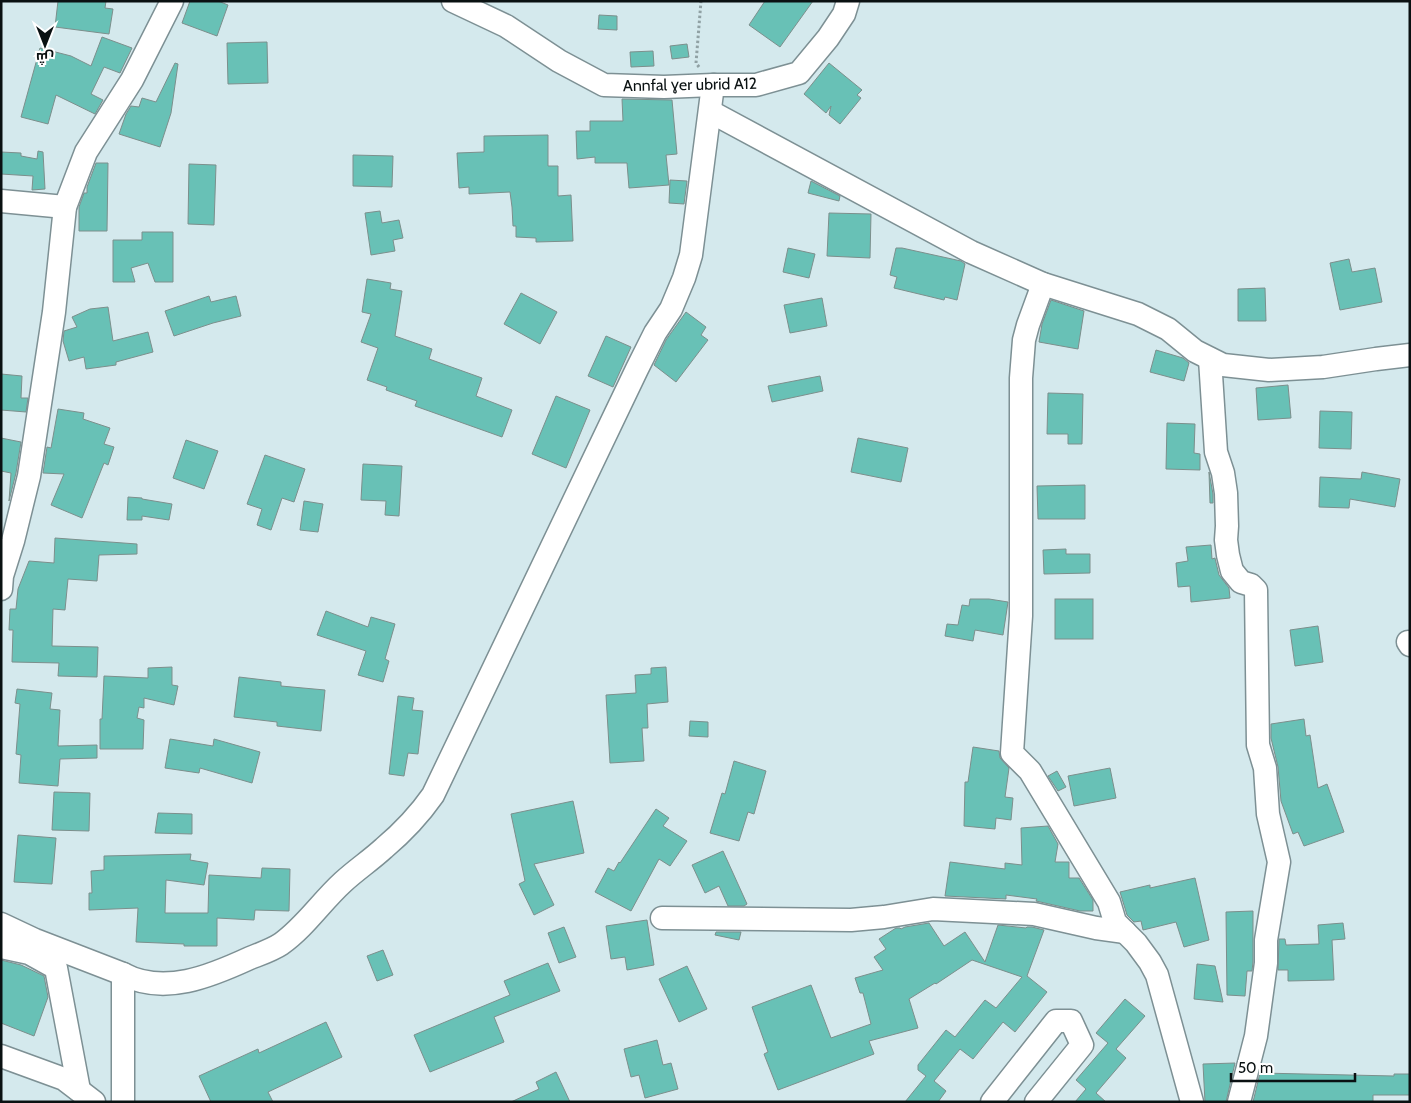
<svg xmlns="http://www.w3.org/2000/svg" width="1411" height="1103" font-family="Cabin,Cairo,sans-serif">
<rect width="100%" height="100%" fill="#d4e9ed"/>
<g fill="#68c1b6" stroke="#7c8f8c">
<polygon points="58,1 106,1 105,8 113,9 109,34 55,27"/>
<polygon points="190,1 218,1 228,5 217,36 182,23"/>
<polygon points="765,1 813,1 780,47 749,25"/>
<polygon points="599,15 617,16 617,30 598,29"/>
<polygon points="102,37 132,48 120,73 104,67 91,94 103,100 95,114 56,95 48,124 21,117 40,48 71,56 91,66"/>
<polygon points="267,42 268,83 228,84 227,43"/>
<polygon points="687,44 689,57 672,59 670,46"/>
<polygon points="653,51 654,66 631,67 630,52"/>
<polygon points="175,63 178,64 171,113 160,147 119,134 126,114 131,106 139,107 142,98 156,102"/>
<polygon points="829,63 862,90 857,95 861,98 840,124 829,115 831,106 826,113 804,94"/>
<polygon points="622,99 672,100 677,154 666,155 669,185 629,188 627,163 595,163 595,157 577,159 576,131 590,131 590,121 623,121"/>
<polygon points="548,135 548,166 558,166 558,196 571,195 573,241 536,242 536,238 516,237 516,226 513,226 512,207 510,192 469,194 469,187 459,188 457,153 484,152 484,136"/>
<polygon points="38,151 43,152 45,189 32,190 33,176 1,174 1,152 21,153 21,156 37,159"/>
<polygon points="353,155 393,156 392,187 353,186"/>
<polygon points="96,163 108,163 107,231 79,231 79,207 84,193 87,193 87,187"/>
<polygon points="189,164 216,165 214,225 188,224"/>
<polygon points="670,180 687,181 684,204 669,203"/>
<polygon points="811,181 840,196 839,201 808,193"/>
<polygon points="380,211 382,223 399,220 403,238 393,240 395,251 371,255 365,213"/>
<polygon points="829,213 871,214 870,258 827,256"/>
<polygon points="142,232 173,232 173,282 155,282 148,263 131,268 135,282 113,282 113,240 142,240"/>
<polygon points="788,248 815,254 809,278 783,272"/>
<polygon points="896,248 902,248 961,261 965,264 957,300 945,297 944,300 894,288 897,277 890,275"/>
<polygon points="1349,259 1352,272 1375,268 1382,302 1340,310 1330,263"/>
<polygon points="367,279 391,283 390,289 402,291 395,336 432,349 429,359 482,378 476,396 512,410 502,437 415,406 417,401 386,390 387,387 367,380 378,348 361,342 371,314 362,312"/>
<polygon points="1265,288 1266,321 1238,321 1238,289"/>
<polygon points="521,293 557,312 540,344 504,324"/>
<polygon points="209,296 211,302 236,296 241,316 213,323 174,336 165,311"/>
<polygon points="822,298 827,326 790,333 784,305"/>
<polygon points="1051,300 1084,311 1078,349 1039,342 1042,324"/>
<polygon points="108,307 113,341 148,332 153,352 116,362 116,365 86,369 84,357 69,361 63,341 64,331 77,327 72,317 90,309"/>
<polygon points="686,312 706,327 701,335 708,340 676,382 654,365 666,340"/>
<polygon points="606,336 631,347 613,387 588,376"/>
<polygon points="1156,350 1183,358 1189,363 1184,381 1150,372"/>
<polygon points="1,374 22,376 21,398 28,398 26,412 1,410"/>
<polygon points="820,376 823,391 772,402 768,386"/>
<polygon points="1288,385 1291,418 1258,420 1256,388"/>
<polygon points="1048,393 1083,394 1082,444 1068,444 1068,434 1047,434"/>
<polygon points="556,396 590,410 566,468 532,454"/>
<polygon points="58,409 84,413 83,419 110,428 104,444 114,447 108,465 104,463 82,518 51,505 64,474 43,473 47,447 51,448"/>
<polygon points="1320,411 1352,412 1351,449 1319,448"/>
<polygon points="1167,423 1195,424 1194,453 1200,454 1200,470 1166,469"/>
<polygon points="1,438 21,442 16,473 9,501 11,473 1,471"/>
<polygon points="858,438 908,448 901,482 851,472"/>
<polygon points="186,440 218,451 204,489 173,478"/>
<polygon points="265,455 305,469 294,502 282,498 271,530 257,525 262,509 247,504"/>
<polygon points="363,464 402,466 399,516 385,515 386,501 361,500"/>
<polygon points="1209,472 1213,494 1213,503 1210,503"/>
<polygon points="1362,472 1400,479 1395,507 1350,499 1349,508 1319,507 1320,477 1361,479"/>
<polygon points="1085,485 1085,519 1038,519 1037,486"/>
<polygon points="128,497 142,498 142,499 172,504 169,520 142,516 142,520 127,520"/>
<polygon points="304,501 323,504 318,532 300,530"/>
<polygon points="55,538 137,544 137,554 99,555 97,581 68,579 65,610 53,609 52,646 98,647 97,677 58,676 59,663 12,662 13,630 9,630 10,609 16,609 18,589 29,561 54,563"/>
<polygon points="1211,545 1212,559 1215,558 1219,575 1229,588 1230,598 1191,602 1190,586 1178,587 1176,563 1188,561 1186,547"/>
<polygon points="1066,549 1066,554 1090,554 1090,573 1044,574 1043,550"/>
<polygon points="970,599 989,599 1008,602 1003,635 975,630 973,641 945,636 947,624 958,625 962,605 969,606"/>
<rect x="1055" y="599" width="38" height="40"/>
<polygon points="326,611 368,627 371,617 395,624 385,659 389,661 383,682 358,675 366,651 317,635"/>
<polygon points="1318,626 1323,662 1295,666 1290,630"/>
<polygon points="172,667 172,685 178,686 174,705 144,698 144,708 139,707 137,718 144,720 143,749 100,749 100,719 102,719 104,676 148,678 148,668"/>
<polygon points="666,667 668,702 647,704 648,728 642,728 644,761 610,763 606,695 636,693 635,675 651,674 651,668"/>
<polygon points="239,677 281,682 281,686 325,690 321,731 277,726 277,722 234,717"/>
<polygon points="17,689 52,693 50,709 60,710 58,746 97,745 97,758 60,759 58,786 19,783 21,755 16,754 20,704 15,703"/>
<polygon points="398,696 414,698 412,710 423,711 418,754 408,753 404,776 389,774"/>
<polygon points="1304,719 1306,736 1310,735 1318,788 1327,784 1344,832 1304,846 1298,832 1293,834 1281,801 1278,767 1271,738 1271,724"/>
<polygon points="690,721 708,722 708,737 689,736"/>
<polygon points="170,739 213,746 214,739 260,752 252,783 200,768 199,773 165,768"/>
<polygon points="973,747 999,751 1000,758 1009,768 1005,797 1013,798 1011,820 996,818 995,829 964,826 965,782 968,782"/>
<polygon points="734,761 766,771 754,814 748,812 739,841 710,833 722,793 725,794"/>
<polygon points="1110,768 1116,798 1074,806 1068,776"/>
<polygon points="1057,771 1066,787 1058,791 1048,776"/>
<polygon points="54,792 90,793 89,831 52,830"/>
<polygon points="573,801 584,853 534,864 554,905 534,915 519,884 525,881 511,814"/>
<polygon points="656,809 669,818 663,826 687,841 670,866 659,859 631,911 595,892 608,868 614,871 619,862 620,863"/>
<polygon points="158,813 192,814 192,834 155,833"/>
<polygon points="1048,826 1058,844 1055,862 1069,862 1069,878 1079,878 1093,900 1093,911 1080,911 1036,901 1037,899 1006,895 1006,899 945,896 950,862 1005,869 1005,863 1022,865 1021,828"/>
<polygon points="18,835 56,838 52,884 14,882"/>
<polygon points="723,851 747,904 744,906 728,906 719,886 705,893 692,865"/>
<polygon points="191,854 190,860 208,863 204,885 166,880 165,913 208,913 209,875 261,878 262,868 290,869 289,911 255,910 254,920 217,918 217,946 184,946 184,944 136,942 138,908 89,910 89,893 92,893 91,871 104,870 104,856"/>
<polygon points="1195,878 1209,940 1184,947 1176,922 1143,930 1141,921 1134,922 1127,915 1120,892 1150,885 1150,888"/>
<polygon points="1253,911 1253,962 1252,971 1247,971 1245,996 1227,995 1226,912"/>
<polygon points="647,920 654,965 627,970 625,957 611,959 606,926"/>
<polygon points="929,923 944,946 965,932 985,962 998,925 1026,928 1027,927 1032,927 1044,930 1027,976 1047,992 1015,1032 1003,1022 973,1059 960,1049 934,1081 946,1091 938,1102 905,1102 926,1076 918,1070 918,1065 946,1030 955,1037 985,1000 996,1008 1022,977 972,960 936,984 935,983 909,999 918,1028 869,1041 874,1054 778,1090 764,1054 768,1052 752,1007 811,985 831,1038 871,1024 863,993 860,993 855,978 883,970 874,957 886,949 879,939 896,928 900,928 901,929 905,927"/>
<polygon points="1343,923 1345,939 1332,940 1334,980 1288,981 1288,970 1278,970 1279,939 1285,939 1286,945 1319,944 1318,925"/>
<polygon points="564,927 576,957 559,963 548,933"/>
<polygon points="716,932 741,932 739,940 715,935"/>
<polygon points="383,950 393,975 377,981 367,956"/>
<polygon points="1,960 21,965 44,976 48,997 34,1036 1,1023"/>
<polygon points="548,963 560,991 494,1017 504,1042 430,1072 414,1035 510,995 504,981"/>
<polygon points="1197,964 1215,966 1223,1002 1194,999"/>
<polygon points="687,966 707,1009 679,1022 659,979"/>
<polygon points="1125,999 1145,1016 1116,1049 1126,1058 1096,1093 1106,1102 1075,1102 1086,1089 1076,1080 1108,1043 1096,1033"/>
<polygon points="326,1022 342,1057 268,1092 273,1102 211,1102 199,1076 258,1049 259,1053"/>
<polygon points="657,1040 663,1065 671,1063 678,1089 645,1098 639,1075 631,1077 624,1049"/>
<polygon points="1235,1063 1226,1102 1205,1102 1203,1064"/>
<polygon points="556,1072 570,1102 511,1102 539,1089 536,1082"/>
<polygon points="1260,1073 1394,1076 1394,1074 1410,1074 1410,1095 1373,1095 1373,1102 1253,1102"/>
</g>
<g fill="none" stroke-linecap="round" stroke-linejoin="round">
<defs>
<g id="minor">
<polyline points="453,1 506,26 559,61 604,85 664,87 713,85 756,85 799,73 828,38 844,14 848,1"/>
<polyline points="711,112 971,252 1043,284 1138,314 1168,329 1195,351 1223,365 1269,370 1323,367 1376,359 1410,355"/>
<polyline points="1,201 65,207"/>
<polyline points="1043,284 1028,325 1024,340 1021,378 1021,616 1012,753 1030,771 1109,902 1115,922 1136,943 1150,962 1157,975 1192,1102"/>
<polyline points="1210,359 1216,452 1223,473 1226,493 1227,526 1226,540 1228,555 1232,571 1241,582 1251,585 1256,590 1258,745 1265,768 1268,814 1279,862 1266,940 1266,963 1256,1036 1239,1102"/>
<polyline points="1,589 2,576 13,541 29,476 54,312 65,207 86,152 132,80 172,1"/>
<polyline points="1408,642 1410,645"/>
<polyline points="662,918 851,920 884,917 933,909 1034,914 1096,928 1125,932"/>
<path d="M1,924l34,16 88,34c41,22 88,2 127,-16 10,-4 22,-8 31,-14 24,-17 40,-42 62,-62 13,-12 28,-22 41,-34 19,-16 35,-33 49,-53l204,-426 18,-36 16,-24 13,-31 7,-23 3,-23 19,-147"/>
<polyline points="1,947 29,953 56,968 79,1090"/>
<polyline points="123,974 123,1102"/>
<polyline points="1,1056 64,1079 94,1102"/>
<polyline points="992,1102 1056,1021 1071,1021 1082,1045 1036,1102"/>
</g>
</defs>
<use href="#minor" stroke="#7d9094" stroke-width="25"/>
<polyline stroke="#90a1a4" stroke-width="3" stroke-dasharray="2.5 2.5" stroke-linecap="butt" points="699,67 696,63 701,1"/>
<use href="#minor" stroke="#fff" stroke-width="22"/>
</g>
<g text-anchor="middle" stroke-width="4" stroke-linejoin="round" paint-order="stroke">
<g font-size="16" fill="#0a1112" stroke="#fff">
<text transform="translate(690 84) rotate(-1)" y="6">Annfal ɣer ubrid A12</text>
</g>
</g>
<rect width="1411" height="1103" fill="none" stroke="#0a1112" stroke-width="5"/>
<g transform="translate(45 45) rotate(180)" stroke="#ffffff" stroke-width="4" paint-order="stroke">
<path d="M0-4L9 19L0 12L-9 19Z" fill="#0a1112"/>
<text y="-8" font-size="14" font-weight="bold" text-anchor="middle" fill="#0a1112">ش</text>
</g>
<path d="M1231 1073v8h124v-8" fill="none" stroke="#0a1112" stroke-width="2.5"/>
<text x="1238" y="1073" font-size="15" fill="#0a1112" stroke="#ffffff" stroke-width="4" paint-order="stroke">50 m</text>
</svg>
